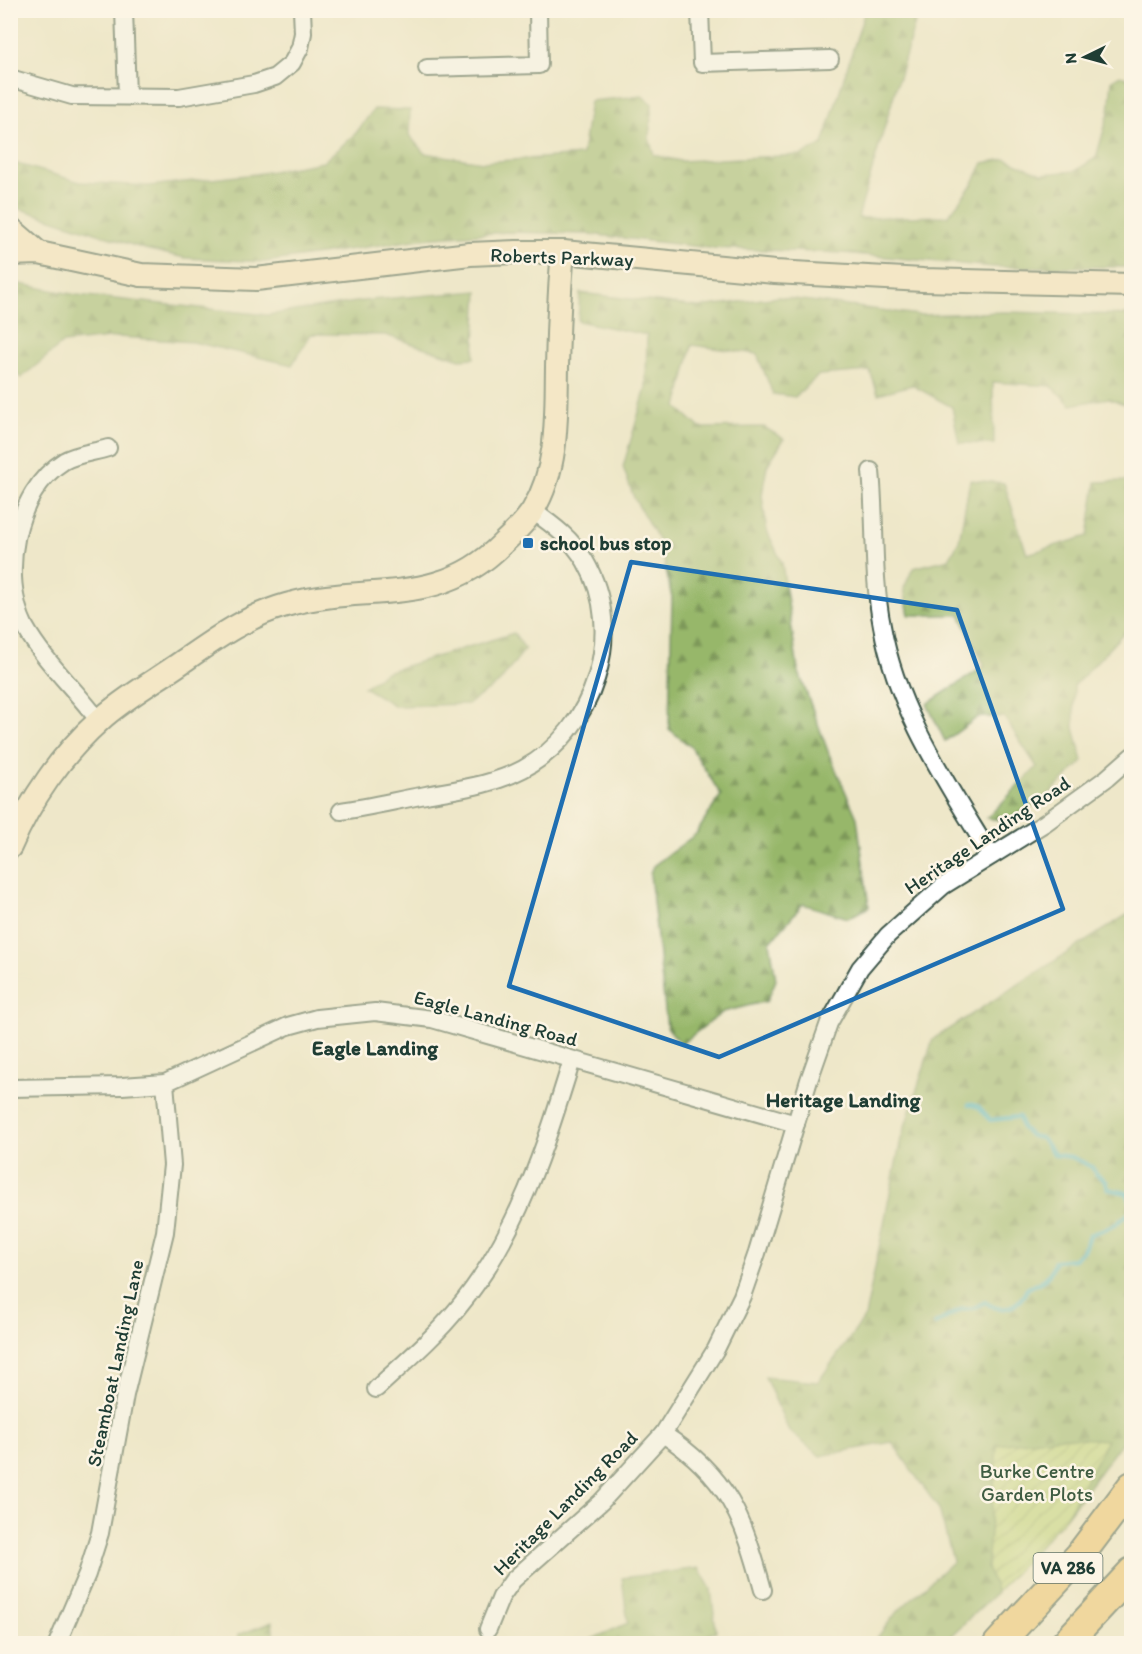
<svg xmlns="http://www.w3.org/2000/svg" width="1142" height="1654" font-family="Itim,sans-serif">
<defs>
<pattern id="forest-firs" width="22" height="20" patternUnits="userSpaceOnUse" patternTransform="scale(1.5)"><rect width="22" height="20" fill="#97b76a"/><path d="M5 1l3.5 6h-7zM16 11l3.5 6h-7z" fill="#7b9658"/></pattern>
<pattern id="garden-furrows" width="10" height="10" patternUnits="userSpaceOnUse" patternTransform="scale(1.5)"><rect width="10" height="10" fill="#bfd67a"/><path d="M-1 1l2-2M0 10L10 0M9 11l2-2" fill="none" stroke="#9baf65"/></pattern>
</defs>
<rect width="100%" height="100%" fill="#fcf5e5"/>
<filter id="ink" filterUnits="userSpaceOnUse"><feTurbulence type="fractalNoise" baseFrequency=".0167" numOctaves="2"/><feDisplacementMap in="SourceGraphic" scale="12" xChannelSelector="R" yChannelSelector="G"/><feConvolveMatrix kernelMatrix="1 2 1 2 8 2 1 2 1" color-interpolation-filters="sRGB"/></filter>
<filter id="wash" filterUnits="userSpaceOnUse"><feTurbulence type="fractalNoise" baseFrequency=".008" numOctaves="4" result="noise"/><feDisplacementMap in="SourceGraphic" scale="24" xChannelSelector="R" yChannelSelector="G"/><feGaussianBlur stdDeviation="1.35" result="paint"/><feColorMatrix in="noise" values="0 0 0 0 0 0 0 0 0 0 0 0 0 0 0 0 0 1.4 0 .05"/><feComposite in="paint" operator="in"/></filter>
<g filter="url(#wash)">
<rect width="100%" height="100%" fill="#eee7c9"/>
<g fill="url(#forest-firs)" stroke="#5b7a4f" stroke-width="1.5">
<path d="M865,11l52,5 -59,202 90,-2 24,-31 11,-22 23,-4 36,15 33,-3 21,-13 13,-46 3,-32 8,-5 10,5c2,14 -3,30 2,44l-1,143h-137l-151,-14 -133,-5 -122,-14 -80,-2 -73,5 -170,25 -80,-4 -40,-9 -134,-43v-44l69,20 69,4 107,-12 67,-12 33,-29 18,-24 36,1 -1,25 15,18 59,9 99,-7 8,-54 52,-5 10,8 -3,34 5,17 26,6 121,-6 22,-11z"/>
<polygon points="10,282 77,295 267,315 370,300 478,291 474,358 460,359 385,335 311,334 292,365 193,342 118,337 63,343 21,378 11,366"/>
<polygon points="580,293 699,307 779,297 919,315 1004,312 1131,315 1131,407 1109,398 1071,405 1051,386 993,382 994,444 959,443 952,407 912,385 878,394 870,371 819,375 795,397 773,394 757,354 692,345 677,407 700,428 764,427 784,439 767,466 762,495 767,531 782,563 798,670 829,754 857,818 869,907 848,918 803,904 770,942 776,980 767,1001 723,1012 681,1044 667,1027 650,874 653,866 696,834 721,795 691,747 669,729 672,598 661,545 634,498 623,467 646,388 647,335 578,321"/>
<polygon points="1131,473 1131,625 1074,686 1074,728 1083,761 1042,801 1006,821 987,818 1037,767 1004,717 978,717 945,741 927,704 985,666 960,615 909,615 904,588 913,568 949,559 959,541 970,480 1004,483 1027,554 1088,536 1096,482 1125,481"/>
<polygon points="514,633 525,649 499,683 468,704 395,706 364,687 386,672"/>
<polygon points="1131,912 1131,1430 1066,1517 1107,1440 987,1568 997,1592 943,1643 873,1643 896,1613 953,1561 939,1509 892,1442 820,1456 789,1431 765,1377 818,1382 865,1317 901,1139 933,1039"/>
<polygon points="699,1568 711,1589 716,1631 693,1643 583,1643 628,1623 622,1578"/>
<polygon points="272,1622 275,1643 237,1643 238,1635"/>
</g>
<polygon fill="url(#garden-furrows)" stroke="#6f8a57" stroke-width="1.5" points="1063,1437 1107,1440 1066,1517 997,1592 987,1568 997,1445"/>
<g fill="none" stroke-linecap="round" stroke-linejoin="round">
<g stroke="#47b2c5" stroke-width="4.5">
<polyline points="969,1104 979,1107 990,1120 1019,1117 1022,1128 1031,1136 1041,1138 1055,1155 1072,1157 1092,1167 1096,1174 1106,1181 1108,1189 1127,1193 1132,1204"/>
<path d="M935,1324l27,-15 12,-1 11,-6c18,13 34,5 42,-13 18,-10 21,-8 28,-28l20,-2 9,-10 5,-14 24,-9 19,-15"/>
</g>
</g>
</g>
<g filter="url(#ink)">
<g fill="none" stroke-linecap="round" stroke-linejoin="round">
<defs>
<g id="street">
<polyline points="124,10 127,95"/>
<polyline points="700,10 702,63 830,59"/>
<polyline points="427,68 539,65 538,10"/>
<polyline points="10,78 72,96 179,97 254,84 275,77 292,63 300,48 303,33 302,10"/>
<path d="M871,471c5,52 1,104 11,155 15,85 65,157 109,230"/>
<path d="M99,721c-24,-32 -55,-60 -74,-94 -25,-50 -11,-135 39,-166 12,-7 31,-9 44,-13"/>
<path d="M341,811c29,-4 57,-11 85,-16 33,-6 67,-10 97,-26 71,-38 104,-136 62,-208 -13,-22 -32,-36 -52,-50"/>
<polyline points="10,1088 122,1086 165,1083 288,1026 317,1018 375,1012 432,1019 796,1124"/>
<path d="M376,1389c28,-26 58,-51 82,-81 59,-71 87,-161 114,-248"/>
<path d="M663,1434c65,42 81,85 100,156"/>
<polyline points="488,1629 501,1597 513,1580 601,1502 663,1434 716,1349 742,1296 757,1253 809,1080 829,1023 860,968 888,935 943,886 1045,823 1107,778 1132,756"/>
<polyline points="57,1644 87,1574 100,1533 125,1395 165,1232 172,1165 165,1083"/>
</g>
<g id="secondary">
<polyline points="10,228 39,253"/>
<polyline points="10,254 39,253 141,275 256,279 470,254 516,252 563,252 775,272 923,280 1132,285"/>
<path d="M10,847c20,-47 52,-93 90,-127 24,-22 55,-39 82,-58 33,-23 65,-46 104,-57 79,-23 151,5 216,-61 11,-10 23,-21 31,-34 26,-43 23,-95 24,-143 1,-38 2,-77 6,-115"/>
</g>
<g id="highway">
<polyline points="998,1644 1080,1555 1132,1486"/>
<polyline points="1065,1644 1132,1572"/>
</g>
</defs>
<use href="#street" stroke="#3e564a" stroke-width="20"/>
<use href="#secondary" stroke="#3e564a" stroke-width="26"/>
<use href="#highway" stroke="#3e564a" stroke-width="32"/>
<use href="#street" stroke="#fff" stroke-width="16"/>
<use href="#secondary" stroke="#fae7c3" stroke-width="22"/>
<use href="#highway" stroke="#f2c36a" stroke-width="28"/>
</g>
</g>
<path d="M0 0H1142V1654H0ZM631,562l326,48 106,299 -344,148 -210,-71z" fill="#eee7c9" fill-opacity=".55" fill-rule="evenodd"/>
<path fill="none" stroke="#1f6fb2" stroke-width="4.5" stroke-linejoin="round" d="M631,562l326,48 106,299 -344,148 -210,-71z"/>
<rect fill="#1f6fb2" stroke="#fcf5e5" stroke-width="2" x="522" y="537" width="12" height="12" rx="3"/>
<g text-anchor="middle" stroke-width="5" stroke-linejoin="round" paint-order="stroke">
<rect fill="#fcf5e5" stroke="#617469" stroke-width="1.5" x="1033.5" y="1553" width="69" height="30" rx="4.5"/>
<g font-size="18" font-weight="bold" fill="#1f3d34">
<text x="1068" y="1574">VA 286</text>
</g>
<g font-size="20" fill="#1f3d34" stroke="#fcf5e5">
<text transform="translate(562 257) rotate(2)" y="7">Roberts Parkway</text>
<text transform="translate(987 835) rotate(-34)" y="7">Heritage Landing Road</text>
<text transform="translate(496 1018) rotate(15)" y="7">Eagle Landing Road</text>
<text transform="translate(115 1363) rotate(-78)" y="7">Steamboat Landing Lane</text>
<text transform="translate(565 1503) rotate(-45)" y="7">Heritage Landing Road</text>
</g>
<g font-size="20" font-weight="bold" fill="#1f3d34" stroke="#fcf5e5" text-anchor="start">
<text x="540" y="550">school bus stop</text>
</g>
<g font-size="20" fill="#3f5c42" stroke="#fcf5e5">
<text x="1037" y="1478">Burke Centre<tspan x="1037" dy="23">Garden Plots</tspan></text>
</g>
<g font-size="21" font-weight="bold" fill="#1f3d34" stroke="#fcf5e5">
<text x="375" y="1055">Eagle Landing</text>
<text x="843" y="1107">Heritage Landing</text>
</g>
</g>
<rect width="1142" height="1654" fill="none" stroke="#fcf5e5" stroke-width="36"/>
<g transform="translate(1085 57) rotate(265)" stroke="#fcf5e5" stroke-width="4.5" paint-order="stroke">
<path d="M0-4.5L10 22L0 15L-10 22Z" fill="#1f3d34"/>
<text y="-9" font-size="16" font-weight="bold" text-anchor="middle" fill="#1f3d34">N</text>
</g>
</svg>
